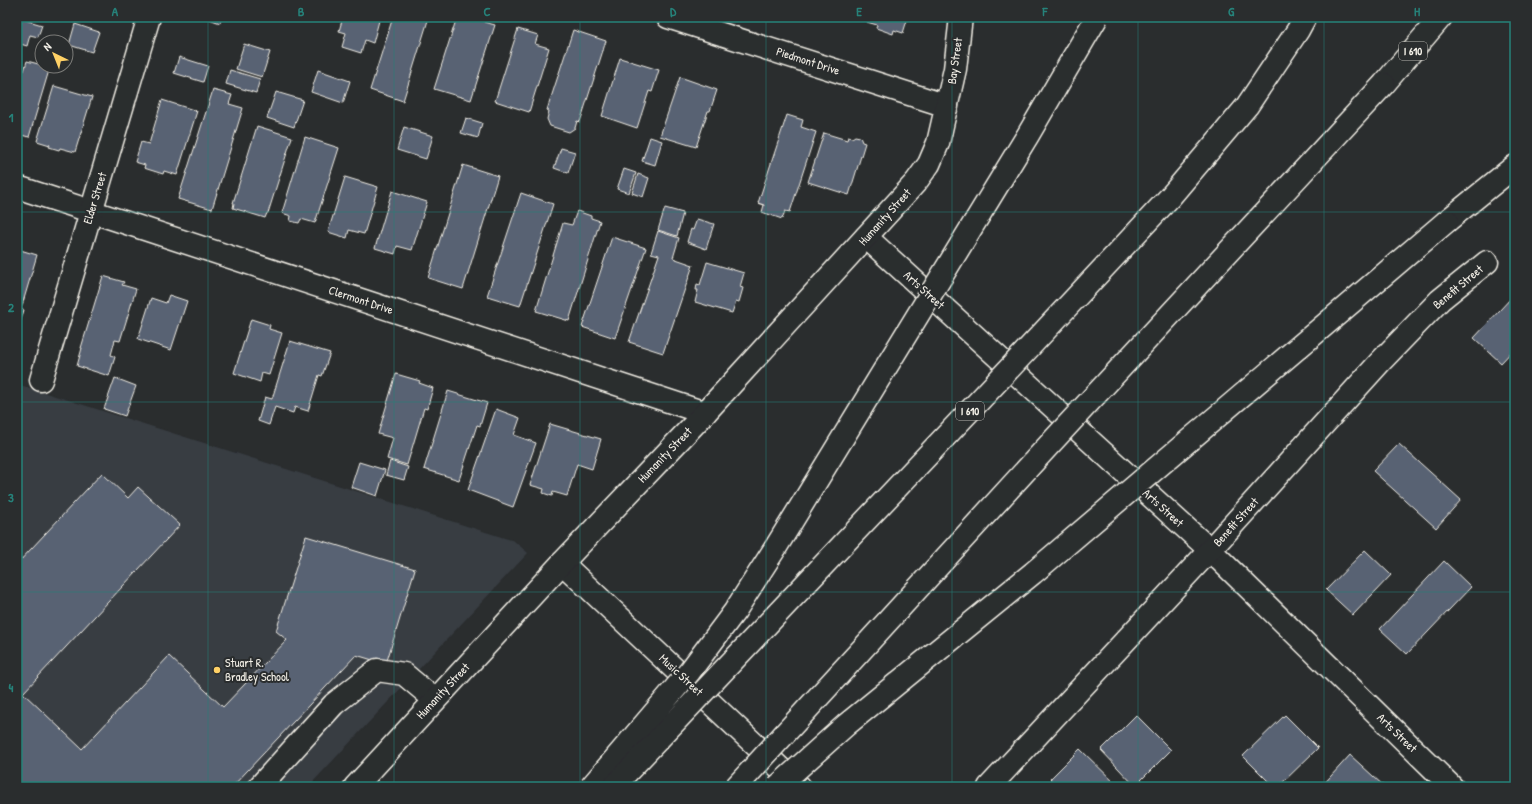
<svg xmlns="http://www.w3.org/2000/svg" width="1532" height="804" font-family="'Patrick Hand',sans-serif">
<rect width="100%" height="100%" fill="#2a2d2e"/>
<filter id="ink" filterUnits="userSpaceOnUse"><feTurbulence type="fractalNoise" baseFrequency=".025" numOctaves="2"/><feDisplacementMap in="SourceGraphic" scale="8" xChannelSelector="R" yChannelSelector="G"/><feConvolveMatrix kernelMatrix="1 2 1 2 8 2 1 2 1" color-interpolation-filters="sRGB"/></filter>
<g filter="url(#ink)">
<polygon fill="#383d43" points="17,384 514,541 528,553 308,787 17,787"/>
<g fill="#596273" stroke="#f4f1e8">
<polygon points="204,17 222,17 220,23"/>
<polygon points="343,17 380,17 373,43 365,40 361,53 342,47 346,33 339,31"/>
<polygon points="393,17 429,17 403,101 370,90"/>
<polygon points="457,17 481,17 485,18 484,22 495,25 471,100 434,89"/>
<polygon points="869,17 908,17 903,33 894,30 893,34 876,28 877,25 867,22"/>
<polygon points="22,19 42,25 38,37 30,35 27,46 17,43 17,37"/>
<polygon points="75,24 99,32 92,52 69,45"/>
<polygon points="518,29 538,35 535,44 549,48 529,112 495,101"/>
<polygon points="573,30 606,41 580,122 577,121 575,128 569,132 550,126 547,119 549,111 547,110"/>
<polygon points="244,44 270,52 262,77 236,69"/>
<polygon points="179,57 208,66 203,82 174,73"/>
<polygon points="620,58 659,70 652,92 649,91 637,128 602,116"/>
<polygon points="27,61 50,67 29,137 17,134 17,69 24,71"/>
<polygon points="230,70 260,79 256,93 226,84"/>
<polygon points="318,70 350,81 343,103 311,92"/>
<polygon points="680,77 717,90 710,111 708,111 696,147 660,136"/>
<polygon points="54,86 92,97 75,152 60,148 59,150 49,147 50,145 37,141"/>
<polygon points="213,90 232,95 229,104 243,108 212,209 178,199"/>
<polygon points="276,92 303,100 294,127 267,118"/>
<polygon points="162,100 197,111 177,175 164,171 163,174 144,168 145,165 135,162 141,142 149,144"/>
<polygon points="787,115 803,120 801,127 816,132 790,212 785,211 782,219 762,212 764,205 758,203"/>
<polygon points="466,118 482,123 478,138 461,133"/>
<polygon points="257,126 292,137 268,213 267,213 265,218 233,208 234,203 233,203"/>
<polygon points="404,127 433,136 426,159 397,150"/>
<polygon points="824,133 847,140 848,137 852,138 855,136 860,137 862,142 865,143 849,195 808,182"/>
<polygon points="305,137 339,148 315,223 301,219 299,223 290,221 291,216 282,213"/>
<polygon points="650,137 662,141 655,165 642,161"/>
<polygon points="561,148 575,152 568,173 554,168"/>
<polygon points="463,165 498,176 463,289 428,278"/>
<polygon points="624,169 636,173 629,193 617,189"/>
<polygon points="638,174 649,178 643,197 632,193"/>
<polygon points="345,177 378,187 364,234 349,230 347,238 328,232"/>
<polygon points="392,191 427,202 412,250 397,246 395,254 375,248"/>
<polygon points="521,193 553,204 520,306 487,296"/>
<polygon points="665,208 683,213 677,236 658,230"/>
<polygon points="577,211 591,216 591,218 600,221 569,321 536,311 563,223 572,225"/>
<polygon points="697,219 714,224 706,249 687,242 691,229 693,230"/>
<polygon points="658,231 679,238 673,258 693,265 663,353 629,342 659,255 651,253"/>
<polygon points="612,237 646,248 615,338 582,327"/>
<polygon points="17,249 37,255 21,309 24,310 20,323 17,322"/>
<polygon points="707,262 744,273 740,287 743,288 739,302 736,301 732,313 695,302 698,290 696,290 697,284 700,285"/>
<polygon points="103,276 124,282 122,285 136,289 120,341 115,340 111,355 115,357 109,376 77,366 82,348 81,348"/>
<polygon points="169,295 187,301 171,350 138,339 151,298 166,303"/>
<polygon points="1512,297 1515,300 1515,348 1501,363 1474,338"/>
<polygon points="251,319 270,325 269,329 282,333 269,375 262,373 260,382 234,373"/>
<polygon points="290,341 330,353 322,376 319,375 308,411 295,407 293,413 275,407 269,425 258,421 265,397 272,399"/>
<polygon points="396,374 420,381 419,383 433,388 427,409 424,408 407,465 387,459 393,438 378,434"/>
<polygon points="115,378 136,386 125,416 104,409"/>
<polygon points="448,391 487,403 480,426 477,425 459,480 424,469"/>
<polygon points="496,409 520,418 514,435 536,443 513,507 468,490"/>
<polygon points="550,424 601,439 592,469 577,464 567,496 553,492 552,496 543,493 544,489 530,485"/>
<polygon points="1399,444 1461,500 1436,528 1373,471"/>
<polygon points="390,461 408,467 404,480 386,475"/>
<polygon points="359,462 385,470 377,496 351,487"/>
<polygon points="102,473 128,498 138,487 180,525 23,693 82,749 169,656 223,707 287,640 276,631 306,536 415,569 386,664 356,655 232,787 17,787 17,564"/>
<polygon points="1365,550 1391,575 1353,615 1326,590"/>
<polygon points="1444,561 1471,587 1407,654 1380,629"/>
<polygon points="1136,715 1171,750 1135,786 1101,750"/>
<polygon points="1285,715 1318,748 1278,787 1274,787 1243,756"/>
<polygon points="1080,749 1119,787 1058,787 1050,779"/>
<polygon points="1350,755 1385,787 1321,787"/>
</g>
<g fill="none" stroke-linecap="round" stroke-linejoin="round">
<defs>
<g id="minor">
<polyline points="668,17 947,106"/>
<polyline points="17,187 705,413"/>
<polyline points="866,237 1210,550 1452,787"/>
<polyline points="41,380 149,17"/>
<polyline points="562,563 800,787"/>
<polyline points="259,787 334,704 377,670 404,674 435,700"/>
<polyline points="355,787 562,563 705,413 916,182 929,164 938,143 955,69 961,17"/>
<polyline points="989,787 1210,550 1381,361 1440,300 1487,262"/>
</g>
<g id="highway">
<polyline points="1384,84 1441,17"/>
<polyline points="1447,221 1515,166"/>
</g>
</defs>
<use href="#minor" stroke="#f4f1e8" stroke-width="25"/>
<use href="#highway" stroke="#f4f1e8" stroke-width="25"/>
<use href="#minor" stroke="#2a2d2e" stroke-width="22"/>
<use href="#highway" stroke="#2a2d2e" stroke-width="22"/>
<defs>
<g id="highway-bridge">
<polyline points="591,787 690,671 735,611 776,547 1028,135 1097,17"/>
<polyline points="613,787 979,401 1170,197 1247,106 1298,30 1305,17"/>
<polyline points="736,787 1049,445 1384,84"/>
<polyline points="777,787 846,725 1033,573 1447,221"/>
</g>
</defs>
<use href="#highway-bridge" stroke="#f4f1e8" stroke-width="25" stroke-linecap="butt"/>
<use href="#highway-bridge" stroke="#2a2d2e" stroke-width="22"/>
</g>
</g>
<path fill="none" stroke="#26827a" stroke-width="1" stroke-opacity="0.55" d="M208,17v770M394,17v770M580,17v770M766,17v770M952,17v770M1138,17v770M1324,17v770M17,212h1498M17,402h1498M17,592h1498"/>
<circle fill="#ffd166" stroke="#2a2d2e" stroke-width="1.5" cx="217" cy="670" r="4"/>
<g text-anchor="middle" stroke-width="4" stroke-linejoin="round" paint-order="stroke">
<g fill="#2a2d2e" stroke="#b7b6b0" stroke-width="1">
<rect x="1399" y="42" width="28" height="18" rx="3"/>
<rect x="956" y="402" width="28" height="18" rx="3"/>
</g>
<g font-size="11" font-weight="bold" fill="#f4f1e8">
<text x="1413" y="55">I 610</text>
<text x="970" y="415">I 610</text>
</g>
<g font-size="12" fill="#f4f1e8" stroke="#2a2d2e">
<text transform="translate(808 61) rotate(18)" y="4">Piedmont Drive</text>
<text transform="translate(955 61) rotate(-82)" y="4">Bay Street</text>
<text transform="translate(95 198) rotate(-73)" y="4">Elder Street</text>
<text transform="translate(885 217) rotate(-48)" y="4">Humanity Street</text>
<text transform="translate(1458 287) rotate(-40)" y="4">Benefit Street</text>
<text transform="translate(924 290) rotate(42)" y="4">Arts Street</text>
<text transform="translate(361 300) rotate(18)" y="4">Clermont Drive</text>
<text transform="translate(665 455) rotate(-46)" y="4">Humanity Street</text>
<text transform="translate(1163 508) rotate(42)" y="4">Arts Street</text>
<text transform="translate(1236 522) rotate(-48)" y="4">Benefit Street</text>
<text transform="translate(681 675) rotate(43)" y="4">Music Street</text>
<text transform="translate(443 691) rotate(-47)" y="4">Humanity Street</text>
<text transform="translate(1397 733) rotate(44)" y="4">Arts Street</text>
</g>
<g font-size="12" fill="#f4f1e8" stroke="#2a2d2e" text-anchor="start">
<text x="225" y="667">Stuart R.<tspan x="225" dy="14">Bradley School</tspan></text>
</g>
</g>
<rect width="1532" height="804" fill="none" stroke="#2a2d2e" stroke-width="44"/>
<g transform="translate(54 54) rotate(317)"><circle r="19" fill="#2a2d2e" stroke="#7b7b78"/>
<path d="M0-3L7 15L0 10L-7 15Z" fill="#ffd166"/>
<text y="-6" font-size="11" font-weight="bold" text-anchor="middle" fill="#f4f1e8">N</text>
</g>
<rect x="22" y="22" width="1488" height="760" fill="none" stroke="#26827a" stroke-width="1.5"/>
<g font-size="13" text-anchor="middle" font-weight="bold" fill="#26827a">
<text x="115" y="16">A</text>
<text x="301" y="16">B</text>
<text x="487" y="16">C</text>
<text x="673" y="16">D</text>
<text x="859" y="16">E</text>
<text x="1045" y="16">F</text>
<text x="1231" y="16">G</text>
<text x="1417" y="16">H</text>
<text x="11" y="122">1</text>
<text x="11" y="312">2</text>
<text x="11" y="502">3</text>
<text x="11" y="692">4</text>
</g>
</svg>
